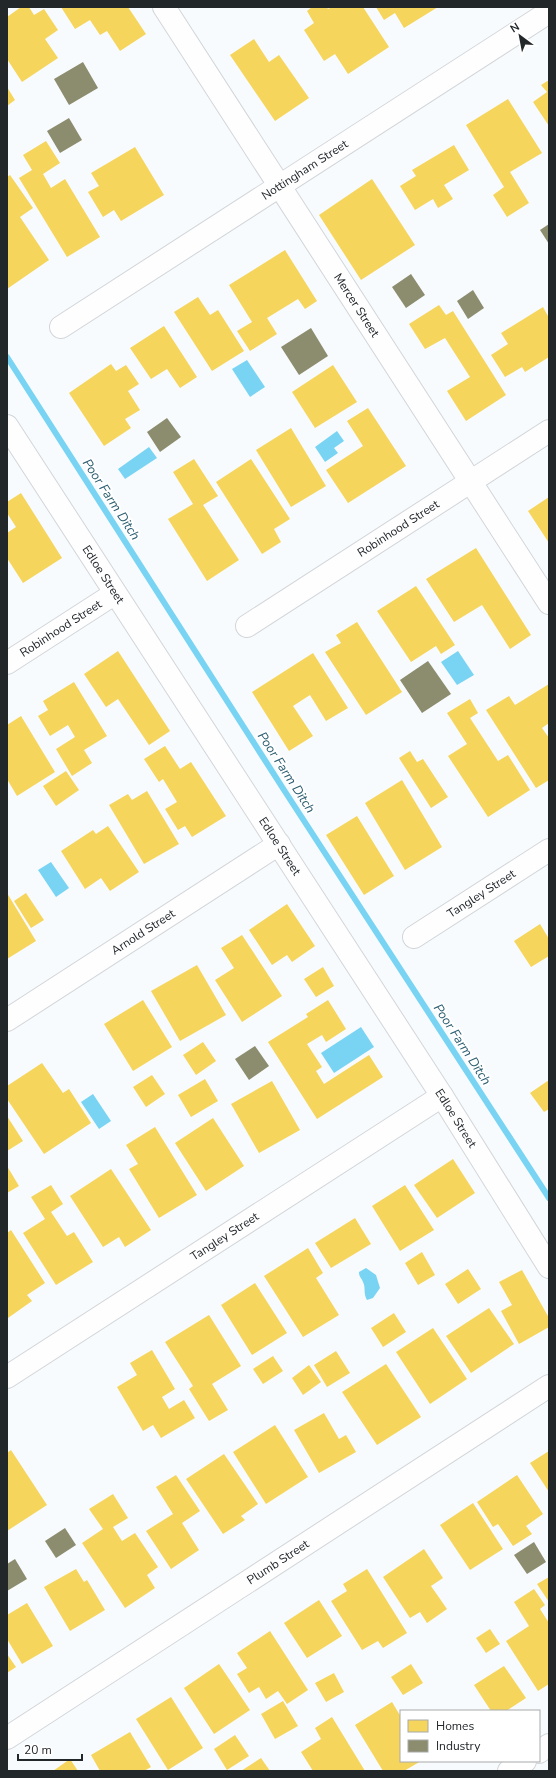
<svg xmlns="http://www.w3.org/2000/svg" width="556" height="1778" font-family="'Nunito Sans',sans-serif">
<rect width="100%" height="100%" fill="#f8fbfd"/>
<g fill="#79d4f3">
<polygon points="247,360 265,387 250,397 232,369"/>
<polygon points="337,431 344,441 334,448 338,453 325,462 315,447"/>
<polygon points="149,447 157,458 125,479 118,469"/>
<polygon points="458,651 474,675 457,685 441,662"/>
<polygon points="51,862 69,888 56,897 38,870"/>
<polygon points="361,1027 374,1047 334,1073 321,1053"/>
<polygon points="93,1094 111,1121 99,1129 81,1102"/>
<path d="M366,1268l10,7 4,13 -7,10 -6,2c-4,-7 -1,-12 -4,-18 -2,-5 -4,-5 -4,-10z"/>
</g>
<g fill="#f6d55c">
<polygon points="21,7 29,7 34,15 44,9 58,30 45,39 58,58 22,82 7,59 7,17"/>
<polygon points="61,7 128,7 146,34 120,51 107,31 100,35 90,20 75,29"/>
<polygon points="312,7 327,7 328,9 332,7 363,7 389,47 348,74 335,54 324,61 304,30 314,23 307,11"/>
<polygon points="376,7 438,7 404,28 395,13 384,20"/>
<polygon points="254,39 269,62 279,55 309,98 275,121 230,55"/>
<polygon points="549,80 549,126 533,102 547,92 541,85"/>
<polygon points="7,87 15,100 7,106"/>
<polygon points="508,99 542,153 510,172 529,203 507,217 493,195 504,187 466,125"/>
<polygon points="46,141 60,163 43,174 51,188 65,179 100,237 67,257 19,178 32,170 23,155"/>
<polygon points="454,145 469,170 444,185 453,199 438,208 433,199 415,210 400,186 416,176 412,170"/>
<polygon points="135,147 164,195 121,221 114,210 103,217 88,192 99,186 91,173"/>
<polygon points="10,175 33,208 20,217 49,260 7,289 7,177"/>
<polygon points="372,179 415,245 361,280 319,215"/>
<polygon points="285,250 317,301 305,309 298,299 267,318 277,334 250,351 237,331 252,322 229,285"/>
<polygon points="198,297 210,315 218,310 244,351 212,371 174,312"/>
<polygon points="439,305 446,315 453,311 506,395 466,421 447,391 470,377 445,338 425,349 409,324"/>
<polygon points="543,307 549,318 549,357 525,372 522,367 505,377 491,355 508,344 501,333"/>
<polygon points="164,326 197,377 180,388 167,369 151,379 130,348"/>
<polygon points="111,364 116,371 126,365 139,384 128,391 140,410 125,419 131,428 104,446 69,393"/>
<polygon points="333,365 357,402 315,428 292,392"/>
<polygon points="368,408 406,466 348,503 326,470 363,446 347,421"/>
<polygon points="291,428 326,486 291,507 256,450"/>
<polygon points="194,459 218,496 203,505 239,560 207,581 168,519 193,504 173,472"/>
<polygon points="251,459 290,519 274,529 281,542 262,554 216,482"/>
<polygon points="21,493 62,558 23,583 7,558 7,533 16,527 7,513 7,502"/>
<polygon points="549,497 549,543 528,511"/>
<polygon points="476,548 531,635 510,649 482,605 454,622 426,579"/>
<polygon points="416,586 455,645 441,654 436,646 411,662 377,611"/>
<polygon points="357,622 402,692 366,715 325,652 341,643 336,635"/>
<polygon points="118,651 170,731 149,745 118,699 106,707 84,674"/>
<polygon points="313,653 348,708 326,721 310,695 293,706 313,736 289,751 252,692"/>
<polygon points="74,682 107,736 84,750 92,763 72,776 56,749 75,737 68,725 50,736 38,716 48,710 43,701"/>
<polygon points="549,684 549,723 542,728 549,738 549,780 536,788 486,710 509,696 515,705"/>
<polygon points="470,699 478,713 470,718 498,761 508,755 530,790 488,817 448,756 467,744 447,713"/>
<polygon points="21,716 55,772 17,796 7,779 7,725"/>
<polygon points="165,746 180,769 191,762 226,816 192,837 185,826 178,830 165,809 177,802 163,779 159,782 144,759"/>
<polygon points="410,751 417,762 423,759 448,797 431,808 399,758"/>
<polygon points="66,771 79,790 56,806 43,786"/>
<polygon points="402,780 442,847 405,870 365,803"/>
<polygon points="147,791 179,844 144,864 109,805 128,794 132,800"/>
<polygon points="357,816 394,876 364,895 326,835"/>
<polygon points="108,826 139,872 110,891 101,878 85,889 61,851 93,830 96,834"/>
<polygon points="7,893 36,941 7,959"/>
<polygon points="26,893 44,920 31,928 14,901"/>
<polygon points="287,904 315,946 292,962 287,955 272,965 249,930"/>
<polygon points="540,924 549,939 549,956 531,967 514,941"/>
<polygon points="242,935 282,996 242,1022 215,980 234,968 221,948"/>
<polygon points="197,965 226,1015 180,1041 151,991"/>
<polygon points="323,967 334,986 316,997 304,979"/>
<polygon points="143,1000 172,1047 133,1071 104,1024"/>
<polygon points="328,1000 346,1029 326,1042 322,1035 307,1044 322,1067 316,1071 324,1084 369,1055 383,1077 317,1119 268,1042 308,1017 306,1014"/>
<polygon points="203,1042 216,1061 196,1075 183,1055"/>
<polygon points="42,1063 63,1093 69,1089 91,1123 44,1154 7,1099 7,1086"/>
<polygon points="152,1075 165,1094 146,1107 133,1087"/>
<polygon points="205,1079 218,1101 191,1117 178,1095"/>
<polygon points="549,1080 549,1109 544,1112 530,1093"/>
<polygon points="272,1081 300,1130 259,1153 231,1104"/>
<polygon points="7,1116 23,1141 7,1151"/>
<polygon points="213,1118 244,1166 206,1191 175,1143"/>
<polygon points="155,1127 197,1195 159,1218 129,1169 138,1164 126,1145"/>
<polygon points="453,1159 475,1193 437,1218 414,1185"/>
<polygon points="7,1166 19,1186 7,1193"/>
<polygon points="111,1169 151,1230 125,1247 119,1237 103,1247 70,1196"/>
<polygon points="51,1185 63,1204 51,1212 67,1236 74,1232 93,1262 56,1285 23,1233 45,1219 31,1197"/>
<polygon points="405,1185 434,1230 400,1251 372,1206"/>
<polygon points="355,1218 371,1244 331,1268 315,1243"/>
<polygon points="11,1230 45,1283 27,1295 32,1301 8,1318 7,1233"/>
<polygon points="308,1248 323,1273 316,1278 339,1315 303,1337 264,1276"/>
<polygon points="422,1252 435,1275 418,1285 405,1263"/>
<polygon points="468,1269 481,1289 458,1304 445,1284"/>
<polygon points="522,1270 549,1318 549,1327 519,1344 501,1311 512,1305 499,1282"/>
<polygon points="255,1283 287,1333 252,1355 221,1305"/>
<polygon points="489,1308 514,1344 471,1373 446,1336"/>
<polygon points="394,1313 406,1332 383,1347 371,1328"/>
<polygon points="209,1315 241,1366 212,1384 228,1410 209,1421 189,1389 193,1386 165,1342"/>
<polygon points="433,1328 467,1379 430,1404 396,1352"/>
<polygon points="152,1350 175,1389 162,1397 169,1409 184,1400 195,1418 161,1438 153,1425 143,1431 117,1387 137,1375 130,1363"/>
<polygon points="336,1351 350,1373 327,1387 314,1365"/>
<polygon points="273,1356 283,1371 263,1384 253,1369"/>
<polygon points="386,1364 421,1417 377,1445 342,1392"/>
<polygon points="309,1365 321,1382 303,1395 292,1378"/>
<polygon points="324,1413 339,1439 346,1435 356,1452 319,1473 294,1430"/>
<polygon points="275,1425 308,1477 266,1504 233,1452"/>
<polygon points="11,1450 47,1505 7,1531 7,1453"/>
<polygon points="549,1451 549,1492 530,1463"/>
<polygon points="224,1454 258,1504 241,1516 245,1520 223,1534 186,1479"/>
<polygon points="176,1475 200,1511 182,1523 199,1550 171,1569 146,1531 173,1514 156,1487"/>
<polygon points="517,1475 543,1514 526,1526 532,1534 513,1546 498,1524 493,1527 477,1502"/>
<polygon points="113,1494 128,1518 113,1527 122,1541 135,1533 158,1567 147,1575 155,1588 125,1608 82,1543 103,1529 89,1509"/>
<polygon points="473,1503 503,1549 470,1570 440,1525"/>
<polygon points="424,1549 443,1578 431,1586 447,1609 427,1623 420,1612 410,1618 383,1577"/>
<polygon points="76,1569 84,1582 87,1580 105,1610 70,1631 44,1587"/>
<polygon points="367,1569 407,1633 383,1648 378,1641 362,1650 331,1601 347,1591 343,1584"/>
<polygon points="549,1577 549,1602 537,1584"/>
<polygon points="534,1589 545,1605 540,1609 549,1623 549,1684 538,1691 506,1641 529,1626 514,1602"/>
<polygon points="319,1600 342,1636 307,1658 284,1623"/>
<polygon points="27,1603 53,1646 22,1664 7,1639 7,1615"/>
<polygon points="490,1629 500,1644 486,1653 476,1638"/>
<polygon points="270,1631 308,1690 287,1704 278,1691 266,1699 259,1687 249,1693 237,1674 247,1668 237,1653"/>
<polygon points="7,1654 16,1667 7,1673"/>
<polygon points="219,1664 250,1710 214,1734 184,1688"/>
<polygon points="411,1664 423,1683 403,1695 391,1677"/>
<polygon points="504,1666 526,1698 506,1711 491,1711 474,1685"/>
<polygon points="334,1673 344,1692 326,1702 315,1683"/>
<polygon points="171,1697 203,1748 168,1770 136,1719"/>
<polygon points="283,1701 298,1726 275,1739 261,1714"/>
<polygon points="392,1702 401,1717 401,1761 421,1761 404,1771 383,1771 355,1725"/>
<polygon points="332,1717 365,1771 313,1771 301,1752 321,1739 315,1728"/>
<polygon points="130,1732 151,1767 144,1771 100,1771 91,1755"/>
<polygon points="235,1735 249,1756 227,1770 214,1749"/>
<polygon points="261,1758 270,1771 241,1771"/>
<polygon points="70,1759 78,1771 53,1771"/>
</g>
<g fill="#8c8c6e">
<polygon points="83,62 98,88 69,105 54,79"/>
<polygon points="69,118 82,140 60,153 47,131"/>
<polygon points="549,224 549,244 540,230"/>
<polygon points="411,274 425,295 406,308 392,287"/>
<polygon points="473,290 484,308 468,319 457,301"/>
<polygon points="311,328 328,356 299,375 281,347"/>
<polygon points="167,418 181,437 160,452 147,432"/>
<polygon points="428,661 451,694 422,713 400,680"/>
<polygon points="255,1046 269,1066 249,1080 235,1059"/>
<polygon points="65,1528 76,1545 56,1558 45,1541"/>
<polygon points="534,1542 546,1562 527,1574 514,1555"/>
<polygon points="15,1559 27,1579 7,1591 7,1564"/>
</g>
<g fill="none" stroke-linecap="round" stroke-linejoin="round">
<polyline stroke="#79d4f3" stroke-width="6" points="7,357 284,790 549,1198"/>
<defs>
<g id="minor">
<path id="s1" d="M164,7l385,596"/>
<path id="s2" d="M61,327l488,-315"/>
<path id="s3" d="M7,426l435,670 107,171"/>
<path id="s4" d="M247,626l302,-195"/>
<path id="s5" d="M7,663l107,-69"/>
<path id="s6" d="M414,937l135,-87"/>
<path id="s7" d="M7,1020l272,-176"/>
<path id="s8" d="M7,1377l435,-281"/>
<path id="s9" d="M7,1738l542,-352"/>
<polyline points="539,1752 549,1745"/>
<polyline points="509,1771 525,1761"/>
</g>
</defs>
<use href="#minor" stroke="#d2d6d9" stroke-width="24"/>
<use href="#minor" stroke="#fefeff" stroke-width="22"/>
</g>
<g text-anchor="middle" stroke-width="4" stroke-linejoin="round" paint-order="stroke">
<g font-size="12" fill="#22272a" stroke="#fff">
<text dy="4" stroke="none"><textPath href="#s2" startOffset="290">Nottingham Street</textPath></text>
<text dy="4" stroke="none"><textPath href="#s1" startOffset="355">Mercer Street</textPath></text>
<text dy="4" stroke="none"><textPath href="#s4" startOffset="180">Robinhood Street</textPath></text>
<text dy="4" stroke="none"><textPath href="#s3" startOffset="177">Edloe Street</textPath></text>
<text dy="4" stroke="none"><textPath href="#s5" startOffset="64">Robinhood Street</textPath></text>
<text dy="4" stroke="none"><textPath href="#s3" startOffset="501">Edloe Street</textPath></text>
<text dy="4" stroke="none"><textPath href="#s6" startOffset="80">Tangley Street</textPath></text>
<text dy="4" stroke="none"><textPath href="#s7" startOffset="162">Arnold Street</textPath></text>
<text dy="4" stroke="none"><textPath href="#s3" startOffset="825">Edloe Street</textPath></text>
<text dy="4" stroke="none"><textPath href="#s8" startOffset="259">Tangley Street</textPath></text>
<text dy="4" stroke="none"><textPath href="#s9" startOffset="323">Plumb Street</textPath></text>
</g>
<g font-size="13" font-style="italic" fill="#295c6f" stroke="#fff">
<text transform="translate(112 499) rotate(57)" y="5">Poor Farm Ditch</text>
<text transform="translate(287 772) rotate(57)" y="5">Poor Farm Ditch</text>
<text transform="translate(463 1044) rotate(57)" y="5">Poor Farm Ditch</text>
</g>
</g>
<rect width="556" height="1778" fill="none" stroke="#22272a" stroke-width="16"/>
<rect x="400" y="1710" width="140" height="52" fill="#ffffff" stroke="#a7a9aa"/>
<rect x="408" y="1720" width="20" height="12" fill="#f6d55c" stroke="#a7a9aa"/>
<text x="436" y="1730" font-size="12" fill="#22272a">Homes</text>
<rect x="408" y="1740" width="20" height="12" fill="#8c8c6e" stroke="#a7a9aa"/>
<text x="436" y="1750" font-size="12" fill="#22272a">Industry</text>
<g transform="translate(520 36) rotate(328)" stroke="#ffffff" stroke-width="3" paint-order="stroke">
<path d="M0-3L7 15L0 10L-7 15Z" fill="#22272a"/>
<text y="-6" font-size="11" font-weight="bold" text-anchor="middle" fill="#22272a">N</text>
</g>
<path d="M18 1754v6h64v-6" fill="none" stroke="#22272a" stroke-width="2"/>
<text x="24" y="1754" font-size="12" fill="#22272a" stroke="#ffffff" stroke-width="3" paint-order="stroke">20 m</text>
</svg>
